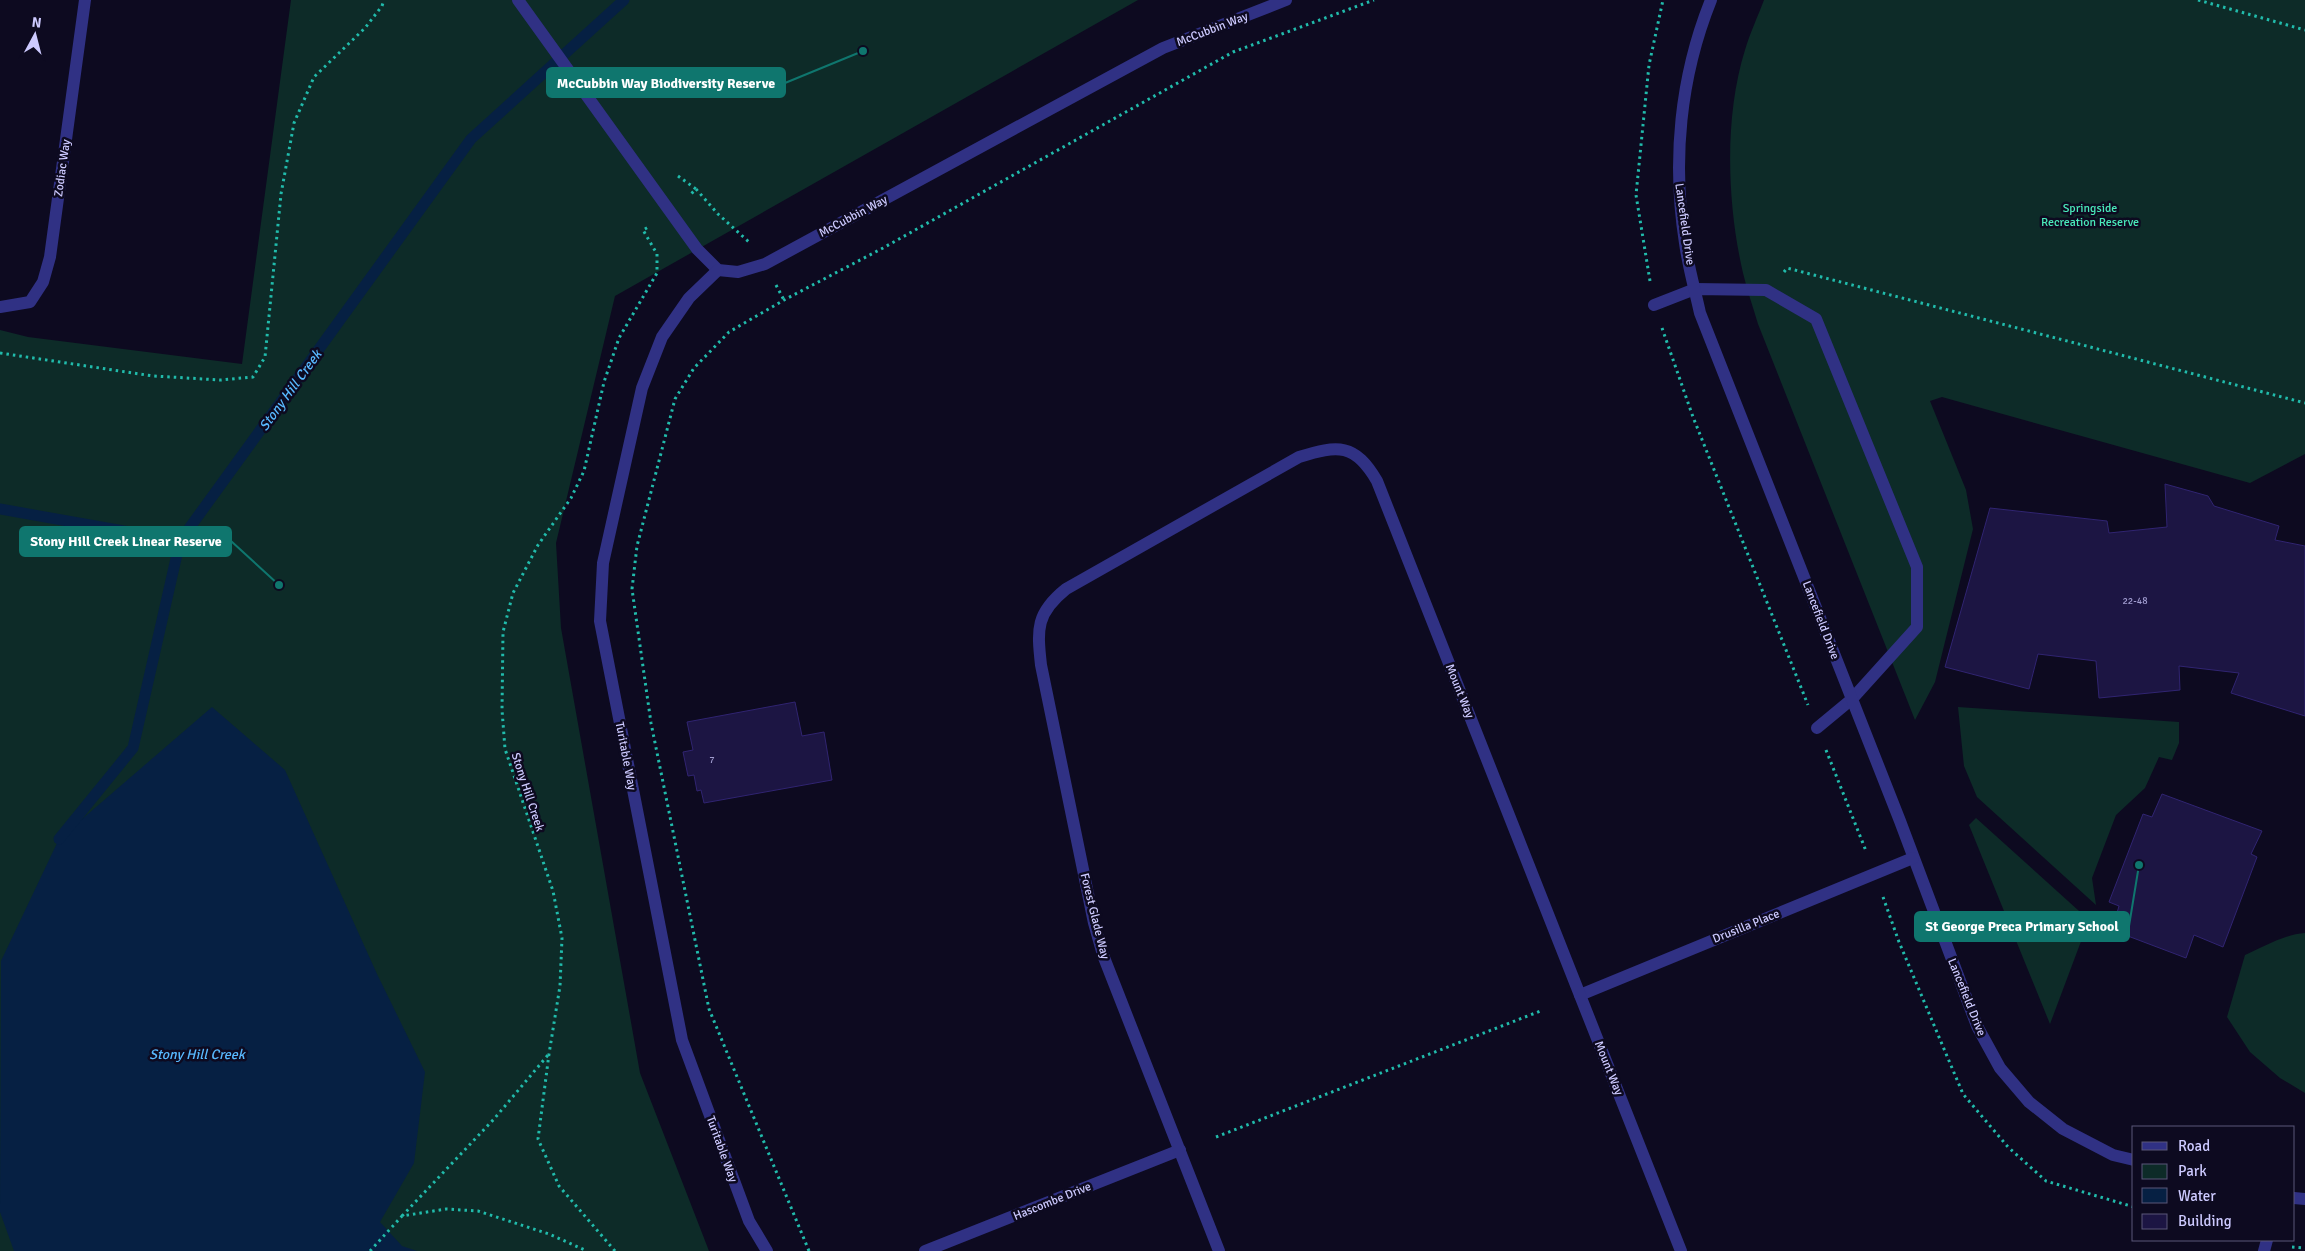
<svg xmlns="http://www.w3.org/2000/svg" width="2305" height="1251" font-family="Signika,sans-serif">
<rect width="100%" height="100%" fill="#0d0a20"/>
<g fill="#0d2b28">
<polygon points="291,0 1138,0 615,296 556,543 561,628 640,1073 709,1251 0,1251 0,330 28,337 242,364"/>
<path d="M1764,0h541v454l-55,29 -308,-86 -12,4 36,89 7,39 -38,153 -20,38 -157,-396c-5,-17 -11,-34 -15,-51 -16,-69 -19,-156 2,-223 5,-17 13,-34 19,-50z"/>
<polygon points="1958,707 2179,722 2179,743 2172,760 2159,757 2145,788 2116,815 2092,878 2096,905 1977,797 1964,766"/>
<polygon points="1976,818 2089,920 2050,1024 1969,825"/>
<path d="M2305,933v160l-25,-15 -30,-26 -23,-35 18,-62c18,-8 40,-21 60,-22z"/>
</g>
<polygon fill="#062043" points="212,707 285,770 377,974 425,1072 414,1163 380,1222 402,1246 417,1251 14,1251 0,1212 1,961 59,839"/>
<g fill="none" stroke-linecap="round" stroke-linejoin="round">
<g stroke="#062043" stroke-width="11">
<polyline points="0,509 180,541"/>
<polyline points="59,839 133,748 180,541 471,139 624,0"/>
</g>
</g>
<g fill="#1c1543" stroke="#302471">
<polygon points="2165,484 2208,496 2214,506 2279,526 2275,540 2305,546 2305,716 2231,693 2239,673 2179,666 2180,690 2099,698 2096,661 2038,654 2029,689 1945,667 1990,508 2107,521 2109,533 2167,527"/>
<polygon points="795,702 802,736 824,732 832,780 704,803 701,790 697,791 694,775 688,776 683,752 693,750 687,722"/>
<polygon points="2162,794 2262,831 2251,854 2257,857 2223,947 2194,935 2186,958 2112,930 2119,906 2109,902 2143,814 2152,817"/>
</g>
<g fill="none" stroke-linecap="round" stroke-linejoin="round">
<g stroke="#21bbab" stroke-width="3" stroke-dasharray="2.5 4" stroke-linecap="butt">
<polyline points="2198,0 2305,30"/>
<polyline points="678,176 696,189 690,195"/>
<polyline points="696,189 718,214 749,242"/>
<polyline points="1784,272 1787,268 2305,403"/>
<polyline points="1650,281 1636,195 1649,65 1663,0"/>
<polyline points="776,285 784,300"/>
<polyline points="1662,328 1693,417 1808,705"/>
<polyline points="0,353 153,376 221,380 253,377 265,357 281,194 294,123 314,77 365,28 382,6 384,0"/>
<polyline points="1826,750 1866,851"/>
<polyline points="1883,897 1899,942 1963,1094 2008,1147 2046,1181 2134,1207"/>
<polyline points="1216,1137 1543,1010"/>
<polyline points="402,1216 494,1119 548,1055"/>
<polyline points="2292,1247 2305,1248"/>
<polyline points="370,1251 402,1216 446,1209 478,1211 549,1234 587,1251"/>
<polyline points="615,1251 559,1186 538,1139 549,1054 560,986 562,938 553,891 505,749 502,710 503,632 513,593 538,545 571,498 584,471 604,382 619,338 657,273 657,254 643,230 650,226"/>
<polyline points="809,1251 709,1009 651,723 632,589 637,546 675,399 694,368 729,332 784,300 883,248 1233,52 1374,0"/>
</g>
<polyline stroke="#303184" stroke-width="12" points="1654,305 1695,289 1766,290 1816,319 1917,567 1917,627 1852,699 1817,728"/>
<g stroke="#303184" stroke-width="12">
<polyline points="518,0 697,249 718,270 738,272 765,264 1163,48 1286,0"/>
<path d="M1711,0c-31,77 -39,161 -26,243 3,23 10,47 15,70l200,508 77,205 23,42 29,34 34,27 50,26 21,5"/>
<polyline points="718,270 689,298 662,337 642,388 603,563 600,621 682,1040 749,1221 767,1251"/>
<polyline points="0,307 30,302 43,282 50,257 85,0"/>
<polyline points="1580,995 1913,858"/>
<polyline points="2294,1198 2305,1199"/>
<polyline points="925,1251 1180,1150"/>
<path d="M1219,1251l-116,-296 -9,-32 -53,-258c-4,-36 -5,-52 25,-76l233,-132c39,-12 56,-14 78,24l304,770"/>
<polyline points="2264,1251 2267,1240"/>
</g>
</g>
<g text-anchor="middle" stroke-width="5" stroke-linejoin="round" paint-order="stroke">
<g font-size="10" fill="#a19dd0">
<text x="2135" y="604">22-48</text>
<text x="712" y="763">7</text>
</g>
<g font-size="12" fill="#cdcaff" stroke="#0d0a20">
<text transform="translate(1212 29) rotate(-21)" y="4">McCubbin Way</text>
<text transform="translate(62 168) rotate(-82)" y="4">Zodiac Way</text>
<text transform="translate(853 216) rotate(-28)" y="4">McCubbin Way</text>
<text transform="translate(1685 224) rotate(82)" y="4">Lancefield Drive</text>
<text transform="translate(1821 620) rotate(69)" y="4">Lancefield Drive</text>
<text transform="translate(1460 691) rotate(68)" y="4">Mount Way</text>
<text transform="translate(626 756) rotate(79)" y="4">Turitable Way</text>
<text transform="translate(528 792) rotate(72)" y="4">Stony Hill Creek</text>
<text transform="translate(1095 916) rotate(76)" y="4">Forest Glade Way</text>
<text transform="translate(1746 926) rotate(-22)" y="4">Drusilla Place</text>
<text transform="translate(1967 997) rotate(68)" y="4">Lancefield Drive</text>
<text transform="translate(1609 1068) rotate(68)" y="4">Mount Way</text>
<text transform="translate(722 1149) rotate(70)" y="4">Turitable Way</text>
<text transform="translate(1052 1201) rotate(-22)" y="4">Hascombe Drive</text>
</g>
<g font-size="12" fill="#4aebbb" stroke="#0d0a20">
<text x="2090" y="212">Springside<tspan x="2090" dy="14">Recreation Reserve</tspan></text>
</g>
<g font-size="14" font-style="italic" fill="#58b9ff" stroke="#0d0a20">
<text transform="translate(290 390) rotate(-54)" y="5">Stony Hill Creek</text>
<text x="197" y="1059">Stony Hill Creek</text>
</g>
</g>
<path fill="none" stroke="#0f766e" stroke-width="2" d="M863 51L785 83M279 585L231 541M2139 865L2129 926"/>
<g fill="#0f766e" stroke="#0d0a20" stroke-width="2">
<circle cx="863" cy="51" r="5"/>
<circle cx="279" cy="585" r="5"/>
<circle cx="2139" cy="865" r="5"/>
</g>
<g fill="#0f766e" stroke="#0f766e" stroke-width="2">
<rect x="547" y="68" width="238" height="29" rx="5"/>
<rect x="20" y="527" width="211" height="29" rx="5"/>
<rect x="1915" y="912" width="214" height="29" rx="5"/>
</g>
<g font-size="14" text-anchor="middle" font-weight="bold" fill="#fff">
<text x="666" y="88">McCubbin Way Biodiversity Reserve</text>
<text x="126" y="546">Stony Hill Creek Linear Reserve</text>
<text x="2022" y="931">St George Preca Primary School</text>
</g>
<rect x="2132" y="1126" width="162" height="115" fill="#0d0a20" stroke="#5a5779"/>
<rect x="2142" y="1142" width="25" height="8" fill="#303184" stroke="#5a5779"/>
<text x="2178" y="1151" font-size="15" fill="#cdcaff">Road</text>
<rect x="2142" y="1164" width="25" height="15" fill="#0d2b28" stroke="#5a5779"/>
<text x="2178" y="1176" font-size="15" fill="#cdcaff">Park</text>
<rect x="2142" y="1188" width="25" height="15" fill="#062043" stroke="#5a5779"/>
<text x="2178" y="1201" font-size="15" fill="#cdcaff">Water</text>
<rect x="2142" y="1214" width="25" height="15" fill="#1c1543" stroke="#5a5779"/>
<text x="2178" y="1226" font-size="15" fill="#cdcaff">Building</text>
<g transform="translate(35 35) rotate(7)" stroke="#0d0a20" stroke-width="4" paint-order="stroke">
<path d="M0-4L9 19L0 12L-9 19Z" fill="#cdcaff"/>
<text y="-8" font-size="14" font-weight="bold" text-anchor="middle" fill="#cdcaff">N</text>
</g>
</svg>
